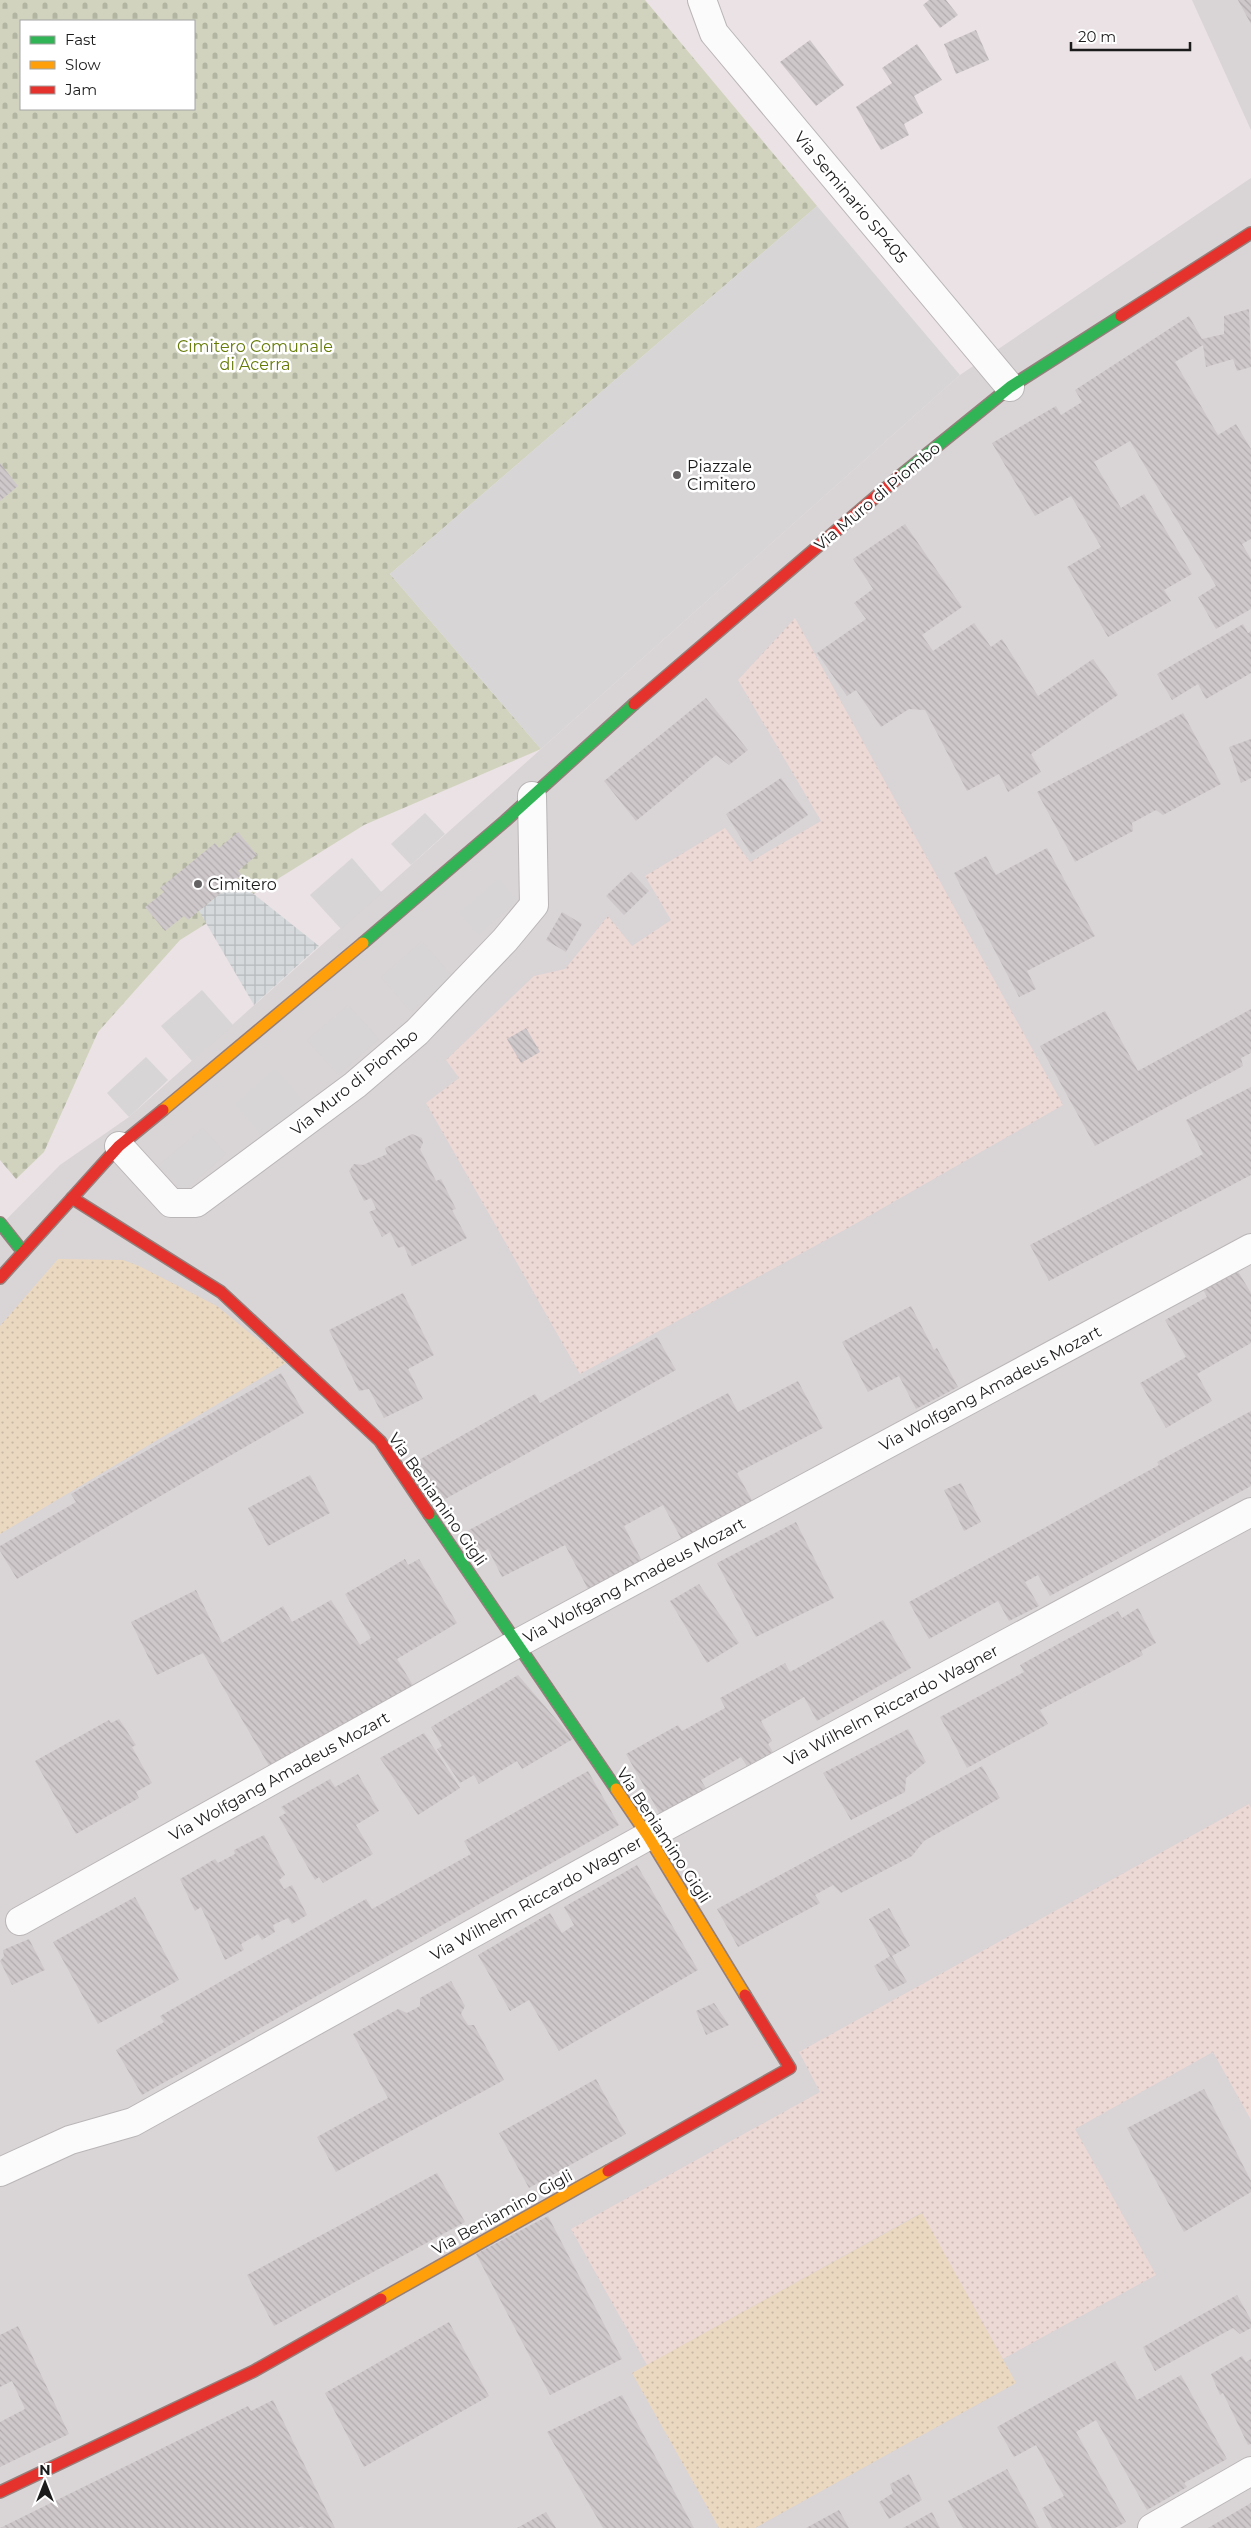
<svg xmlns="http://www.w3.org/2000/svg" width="1251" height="2528" font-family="Montserrat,sans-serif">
<defs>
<pattern id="farmland-dots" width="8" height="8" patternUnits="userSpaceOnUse" patternTransform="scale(1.25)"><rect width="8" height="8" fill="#ecd8d5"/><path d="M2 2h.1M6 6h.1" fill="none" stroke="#cab9b6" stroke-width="1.8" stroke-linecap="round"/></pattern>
<pattern id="grass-dots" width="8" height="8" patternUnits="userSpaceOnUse" patternTransform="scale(1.25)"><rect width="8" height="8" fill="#ebd8c0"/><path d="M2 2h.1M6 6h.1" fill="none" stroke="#c9b9a4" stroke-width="1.8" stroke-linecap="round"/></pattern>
<pattern id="cemetery-stones" width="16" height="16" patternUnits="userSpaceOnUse" patternTransform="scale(1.25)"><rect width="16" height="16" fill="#d1d3be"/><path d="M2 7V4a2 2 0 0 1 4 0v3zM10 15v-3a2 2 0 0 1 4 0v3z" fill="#b3b5a3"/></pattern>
<pattern id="plaza-grid" width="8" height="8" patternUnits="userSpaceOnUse" patternTransform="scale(1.25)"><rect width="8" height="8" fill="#d6d9db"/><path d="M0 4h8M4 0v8" fill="none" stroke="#b7babb"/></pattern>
<pattern id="building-back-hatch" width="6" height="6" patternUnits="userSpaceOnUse" patternTransform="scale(1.25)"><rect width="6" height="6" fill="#cfc8cb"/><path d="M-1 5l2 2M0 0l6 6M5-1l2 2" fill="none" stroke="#b1abae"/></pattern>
</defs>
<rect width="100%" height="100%" fill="#eae2e4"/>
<g fill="#d9d4d6">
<polygon points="1192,0 1251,0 1251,130"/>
<polygon points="1251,178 1251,2528 0,2528 0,1226 60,1165 129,1117 960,375"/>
</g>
<g fill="url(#farmland-dots)">
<polygon points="795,618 1063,1105 848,1228 580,1374 426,1103 459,1078 446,1060 534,976 565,969 608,916 632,946 671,920 645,876 725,828 750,862 821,821 738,680"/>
<polygon points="1249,1804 1251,1808 1251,2120 1213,2052 1075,2129 1156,2275 1003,2359 921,2213 647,2365 571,2229 820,2092 799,2052"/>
</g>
<g fill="url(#grass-dots)">
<polygon points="58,1259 123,1260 139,1266 217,1306 286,1363 0,1534 0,1326"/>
<polygon points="922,2213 1016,2383 755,2528 719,2528 632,2373"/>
</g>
<path fill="url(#cemetery-stones)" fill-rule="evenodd" d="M0,0h645l172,206 -427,368 151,175 -177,76 -184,115 -82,92 -54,120 -28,27 -16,-19zM21,21h173v88h-173z"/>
<g fill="#d8d5d6">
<polygon points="817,206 960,375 541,749 390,574"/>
<polygon points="425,813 445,834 411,865 391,844"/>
<polygon points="352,858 382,893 341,929 310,895"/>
<polygon points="498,878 518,900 478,935 458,913"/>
<polygon points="422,941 452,976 411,1012 381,977"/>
<polygon points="202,990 233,1025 192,1061 161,1026"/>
<polygon points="348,1005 379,1039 338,1075 307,1040"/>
<polygon points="146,1057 168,1080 129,1117 107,1093"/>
<polygon points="275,1068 305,1103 264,1138 234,1104"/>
<polygon points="203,1128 226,1154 183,1192 159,1165"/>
</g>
<polygon fill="url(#plaza-grid)" points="236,880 319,946 254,1005 199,911"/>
<g fill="url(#building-back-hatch)">
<polygon points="929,0 946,0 958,15 940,28 923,5"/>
<polygon points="1238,0 1251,0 1251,24 1239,2"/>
<polygon points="976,30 989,60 956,74 944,44"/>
<polygon points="810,40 844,85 816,106 780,62"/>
<polygon points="917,44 942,80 914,96 923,113 904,124 909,135 881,150 856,107 892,83 882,68"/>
<polygon points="1249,309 1251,367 1237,371 1233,359 1206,367 1203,345 1175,362 1218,435 1236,424 1251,449 1251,539 1242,544 1251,559 1251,609 1216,629 1198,597 1216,586 1130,441 1094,462 1121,508 1144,494 1192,574 1164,590 1171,601 1108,637 1067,567 1101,547 1071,496 1035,516 992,443 1056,406 1061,415 1082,402 1075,390 1189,316 1202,339 1224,334 1224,316"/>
<polygon points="0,463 18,486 0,501"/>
<polygon points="905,524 962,607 922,635 933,651 974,623 991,647 1002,639 1038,696 1093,659 1118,695 1031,754 1041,772 1008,792 999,774 967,791 925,710 909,709 881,727 856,690 847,696 817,653 866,619 854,603 873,589 853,559"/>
<polygon points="1243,624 1248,633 1251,631 1251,673 1206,699 1198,684 1172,700 1157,674"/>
<polygon points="706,698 748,750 729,765 716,755 636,821 604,781"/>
<polygon points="1183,713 1221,784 1163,815 1156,810 1132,823 1133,831 1075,862 1037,792"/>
<polygon points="1251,739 1251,778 1241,783 1229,747"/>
<polygon points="781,778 808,815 751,854 726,814"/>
<polygon points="238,832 257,855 238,871 242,875 188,920 184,916 165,931 145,907 164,892 160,888 215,843 219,848"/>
<polygon points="1047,848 1095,936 1027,971 1036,989 1019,997 954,873 986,856 996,875"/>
<polygon points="631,872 649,891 624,915 606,896"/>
<polygon points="562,912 582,924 566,952 546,940"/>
<polygon points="1251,1009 1251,1053 1241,1058 1243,1066 1095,1146 1040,1046 1105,1011 1138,1071"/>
<polygon points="526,1028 540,1052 521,1063 507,1039"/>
<polygon points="1251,1087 1251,1175 1049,1281 1030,1245 1203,1154 1186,1120"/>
<polygon points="412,1134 422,1138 423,1143 420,1149 436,1181 441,1179 456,1209 452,1210 467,1238 412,1266 404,1246 398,1248 390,1232 382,1237 369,1212 376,1209 371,1198 364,1201 349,1171 354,1164 363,1165 387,1154 385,1148"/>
<polygon points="1233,1263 1251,1293 1251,1343 1197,1374 1212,1401 1166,1428 1140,1383 1186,1357 1165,1320 1207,1297 1199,1282"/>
<polygon points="403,1293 434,1355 408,1369 423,1399 384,1418 369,1389 359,1391 329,1330"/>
<polygon points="911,1306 934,1350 937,1348 958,1387 916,1409 899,1376 868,1392 842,1342"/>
<polygon points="657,1337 676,1370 440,1502 417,1461 535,1394 540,1403"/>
<polygon points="281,1373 304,1413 17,1579 0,1551 0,1546 76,1502 71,1494"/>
<polygon points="798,1381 823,1428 737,1473 753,1502 682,1540 663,1505 624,1526 642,1561 588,1589 565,1545 502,1577 488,1549 479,1554 467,1531 728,1393 738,1412"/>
<polygon points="1251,1411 1251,1486 1050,1596 1038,1575 1025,1582 1039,1606 1009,1621 998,1601 929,1639 909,1602 1159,1465 1157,1462"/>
<polygon points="310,1475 330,1513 268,1546 248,1508"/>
<polygon points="961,1483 981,1522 964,1531 944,1490"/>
<polygon points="796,1522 834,1598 756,1637 717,1563"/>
<polygon points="405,1559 408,1565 419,1559 457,1623 397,1659 417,1692 271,1769 203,1653 157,1675 131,1622 196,1590 222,1643 283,1606 292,1622 331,1600 360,1645 371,1638 345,1594"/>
<polygon points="699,1584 739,1643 707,1663 670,1601"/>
<polygon points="1138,1608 1156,1643 1141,1651 1143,1655 1040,1710 1048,1724 967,1768 940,1717 1024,1672 1020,1665 1118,1611 1122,1618"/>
<polygon points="883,1620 911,1668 817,1721 804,1697 761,1721 772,1741 768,1744 773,1752 747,1766 741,1757 701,1780 707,1790 661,1816 626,1754 678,1725 682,1731 725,1708 720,1698 785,1663 790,1672"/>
<polygon points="518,1675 573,1739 522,1769 517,1761 479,1784 474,1775 460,1783 437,1749 442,1746 431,1727"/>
<polygon points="119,1719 136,1745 132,1747 152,1783 136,1792 139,1798 76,1834 35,1761 109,1720 111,1723"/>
<polygon points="908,1729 926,1762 906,1778 905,1792 851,1820 823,1773"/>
<polygon points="424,1733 460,1788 418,1815 380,1758"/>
<polygon points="982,1766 1000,1798 924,1841 912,1856 841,1893 833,1885 815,1895 820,1903 738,1947 717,1909"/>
<polygon points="588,1771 619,1825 142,2095 116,2050 164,2022 160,2016 366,1899 372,1909 471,1854 464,1841"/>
<polygon points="358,1774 379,1811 356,1825 373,1854 323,1883 319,1877 315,1880 279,1817 286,1813 281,1807 330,1779 335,1787"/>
<polygon points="264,1835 285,1875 279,1880 284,1889 292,1885 307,1915 292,1924 288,1918 273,1925 275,1932 262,1940 258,1934 241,1944 244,1950 225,1960 201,1907 195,1911 180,1879 215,1859 218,1863 235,1854 234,1850"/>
<polygon points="637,1865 698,1970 559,2051 529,2000 510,2011 478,1955 550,1913 562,1933 574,1925 564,1907"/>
<polygon points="135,1897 179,1980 98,2024 53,1942"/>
<polygon points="889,1908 910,1946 892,1956 907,1982 889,1991 874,1966 890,1956 869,1919"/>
<polygon points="29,1939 45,1970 12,1985 0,1961 4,1956 3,1950"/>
<polygon points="451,1981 465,2006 461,2014 468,2025 474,2025 504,2080 336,2172 317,2137 388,2098 353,2034 398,2009 407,2013 420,2006 420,1998"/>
<polygon points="714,2003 729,2025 706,2035 696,2011"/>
<polygon points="596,2079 626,2134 529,2188 499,2133"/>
<polygon points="1204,2089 1251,2181 1251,2192 1184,2232 1127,2128"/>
<polygon points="437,2173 465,2222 274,2326 247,2275"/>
<polygon points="548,2216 622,2359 550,2395 476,2254"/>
<polygon points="1237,2295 1251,2320 1251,2328 1240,2334 1233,2328 1155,2371 1143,2347"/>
<polygon points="449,2322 489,2396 364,2467 325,2393"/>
<polygon points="18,2326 69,2434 0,2467 0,2422 25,2409 12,2381 0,2387 0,2335"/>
<polygon points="1242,2356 1246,2362 1251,2359 1251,2444 1248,2445 1223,2393 1220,2395 1211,2374"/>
<polygon points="1115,2361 1137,2400 1181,2375 1227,2459 1184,2483 1187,2487 1147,2510 1096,2420 1076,2432 1126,2522 1115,2528 1052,2528 1042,2508 1064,2496 1036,2445 1014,2457 997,2427"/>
<polygon points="622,2395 694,2528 603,2528 547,2432"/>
<polygon points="273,2400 335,2528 304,2528 302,2526 298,2528 0,2528 248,2406 251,2411"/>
<polygon points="1007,2469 1039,2528 963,2528 948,2501"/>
<polygon points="909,2474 922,2500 889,2519 879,2502 893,2493 890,2484"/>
<polygon points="1251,2503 1251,2528 1208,2528"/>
<polygon points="839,2510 849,2528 806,2528"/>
<polygon points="546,2512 556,2528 517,2528"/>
<polygon points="932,2512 940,2528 903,2528"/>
</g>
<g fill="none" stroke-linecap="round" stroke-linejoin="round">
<defs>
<g id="street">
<polyline points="702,0 714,33 1010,387"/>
<polyline points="119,1146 171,1203 196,1203 355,1085 417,1032 505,940 534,905 532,796"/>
<polyline points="20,1921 518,1643 1251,1248"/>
<polyline points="0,2172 70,2140 133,2122 648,1836 1251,1512"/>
<polyline points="1152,2528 1251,2471"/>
</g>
<g id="fast">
<polyline points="900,476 1010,387 1121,316"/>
<polyline points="363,943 505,821 634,704"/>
<polyline points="0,1223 23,1252"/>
<polyline points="429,1514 616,1789"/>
</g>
<g id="slow">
<polyline points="163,1110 363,943"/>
<polyline points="616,1789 648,1836 745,1995"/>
<polyline points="381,2299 608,2171"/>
</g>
<g id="jam">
<polyline points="1121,316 1251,233"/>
<polyline points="634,704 900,476"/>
<polyline points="72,1198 221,1292 380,1441 429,1514"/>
<polyline points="0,1278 119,1146 163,1110"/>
<polyline points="608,2171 790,2068 745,1995"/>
<polyline points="0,2492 254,2371 381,2299"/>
</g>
</defs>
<use href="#street" stroke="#bab6b7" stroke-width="30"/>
<use href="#fast" stroke="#947f7b" stroke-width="14"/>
<use href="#slow" stroke="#947f7b" stroke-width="14"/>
<use href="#jam" stroke="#947f7b" stroke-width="14"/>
<use href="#street" stroke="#fcfbfb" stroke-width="28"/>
<use href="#fast" stroke="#30b455" stroke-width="11"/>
<use href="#slow" stroke="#ff9f0a" stroke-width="11"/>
<use href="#jam" stroke="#e5322d" stroke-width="11"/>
</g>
<g fill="#636161" stroke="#fff" stroke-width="2">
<circle cx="677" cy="475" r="5"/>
<circle cx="198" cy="884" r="5"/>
</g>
<g text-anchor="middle" stroke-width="5" stroke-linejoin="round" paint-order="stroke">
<g font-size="16" fill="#1b1b1b" stroke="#fff">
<text transform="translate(851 197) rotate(50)" y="6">Via Seminario SP405</text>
<text transform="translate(877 496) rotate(-40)" y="6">Via Muro di Piombo</text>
<text transform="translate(354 1082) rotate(-39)" y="6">Via Muro di Piombo</text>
<text transform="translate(990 1388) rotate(-28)" y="6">Via Wolfgang Amadeus Mozart</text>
<text transform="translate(438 1499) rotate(55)" y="6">Via Beniamino Gigli</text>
<text transform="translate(634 1580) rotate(-28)" y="6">Via Wolfgang Amadeus Mozart</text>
<text transform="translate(891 1705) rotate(-28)" y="6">Via Wilhelm Riccardo Wagner</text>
<text transform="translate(279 1776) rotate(-29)" y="6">Via Wolfgang Amadeus Mozart</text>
<text transform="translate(664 1835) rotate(57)" y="6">Via Beniamino Gigli</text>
<text transform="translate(536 1898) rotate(-29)" y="6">Via Wilhelm Riccardo Wagner</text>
<text transform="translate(502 2212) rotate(-29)" y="6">Via Beniamino Gigli</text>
</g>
<g font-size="16" fill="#657b06" stroke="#fff">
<text x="255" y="352">Cimitero Comunale<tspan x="255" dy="18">di Acerra</tspan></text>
</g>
<g font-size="16" fill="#1b1b1b" stroke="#fff" text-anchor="start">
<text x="687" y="472">Piazzale<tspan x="687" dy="18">Cimitero</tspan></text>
<text x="208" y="890">Cimitero</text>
</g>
</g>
<rect x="20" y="20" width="175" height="90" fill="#ffffff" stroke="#a4a4a4"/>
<rect x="30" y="36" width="25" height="8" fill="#30b455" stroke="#a4a4a4"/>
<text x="65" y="45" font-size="15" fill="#1b1b1b">Fast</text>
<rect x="30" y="61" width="25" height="8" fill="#ff9f0a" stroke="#a4a4a4"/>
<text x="65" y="70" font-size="15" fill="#1b1b1b">Slow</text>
<rect x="30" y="86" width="25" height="8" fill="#e5322d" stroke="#a4a4a4"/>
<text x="65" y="95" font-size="15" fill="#1b1b1b">Jam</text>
<g transform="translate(45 2483)" stroke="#ffffff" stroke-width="4" paint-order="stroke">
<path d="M0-4L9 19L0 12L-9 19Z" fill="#1b1b1b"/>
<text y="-8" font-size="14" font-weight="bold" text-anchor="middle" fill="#1b1b1b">N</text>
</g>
<path d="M1071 42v8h119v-8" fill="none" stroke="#1b1b1b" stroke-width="2.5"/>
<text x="1078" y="42" font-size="15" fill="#1b1b1b" stroke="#ffffff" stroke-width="4" paint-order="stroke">20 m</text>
</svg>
